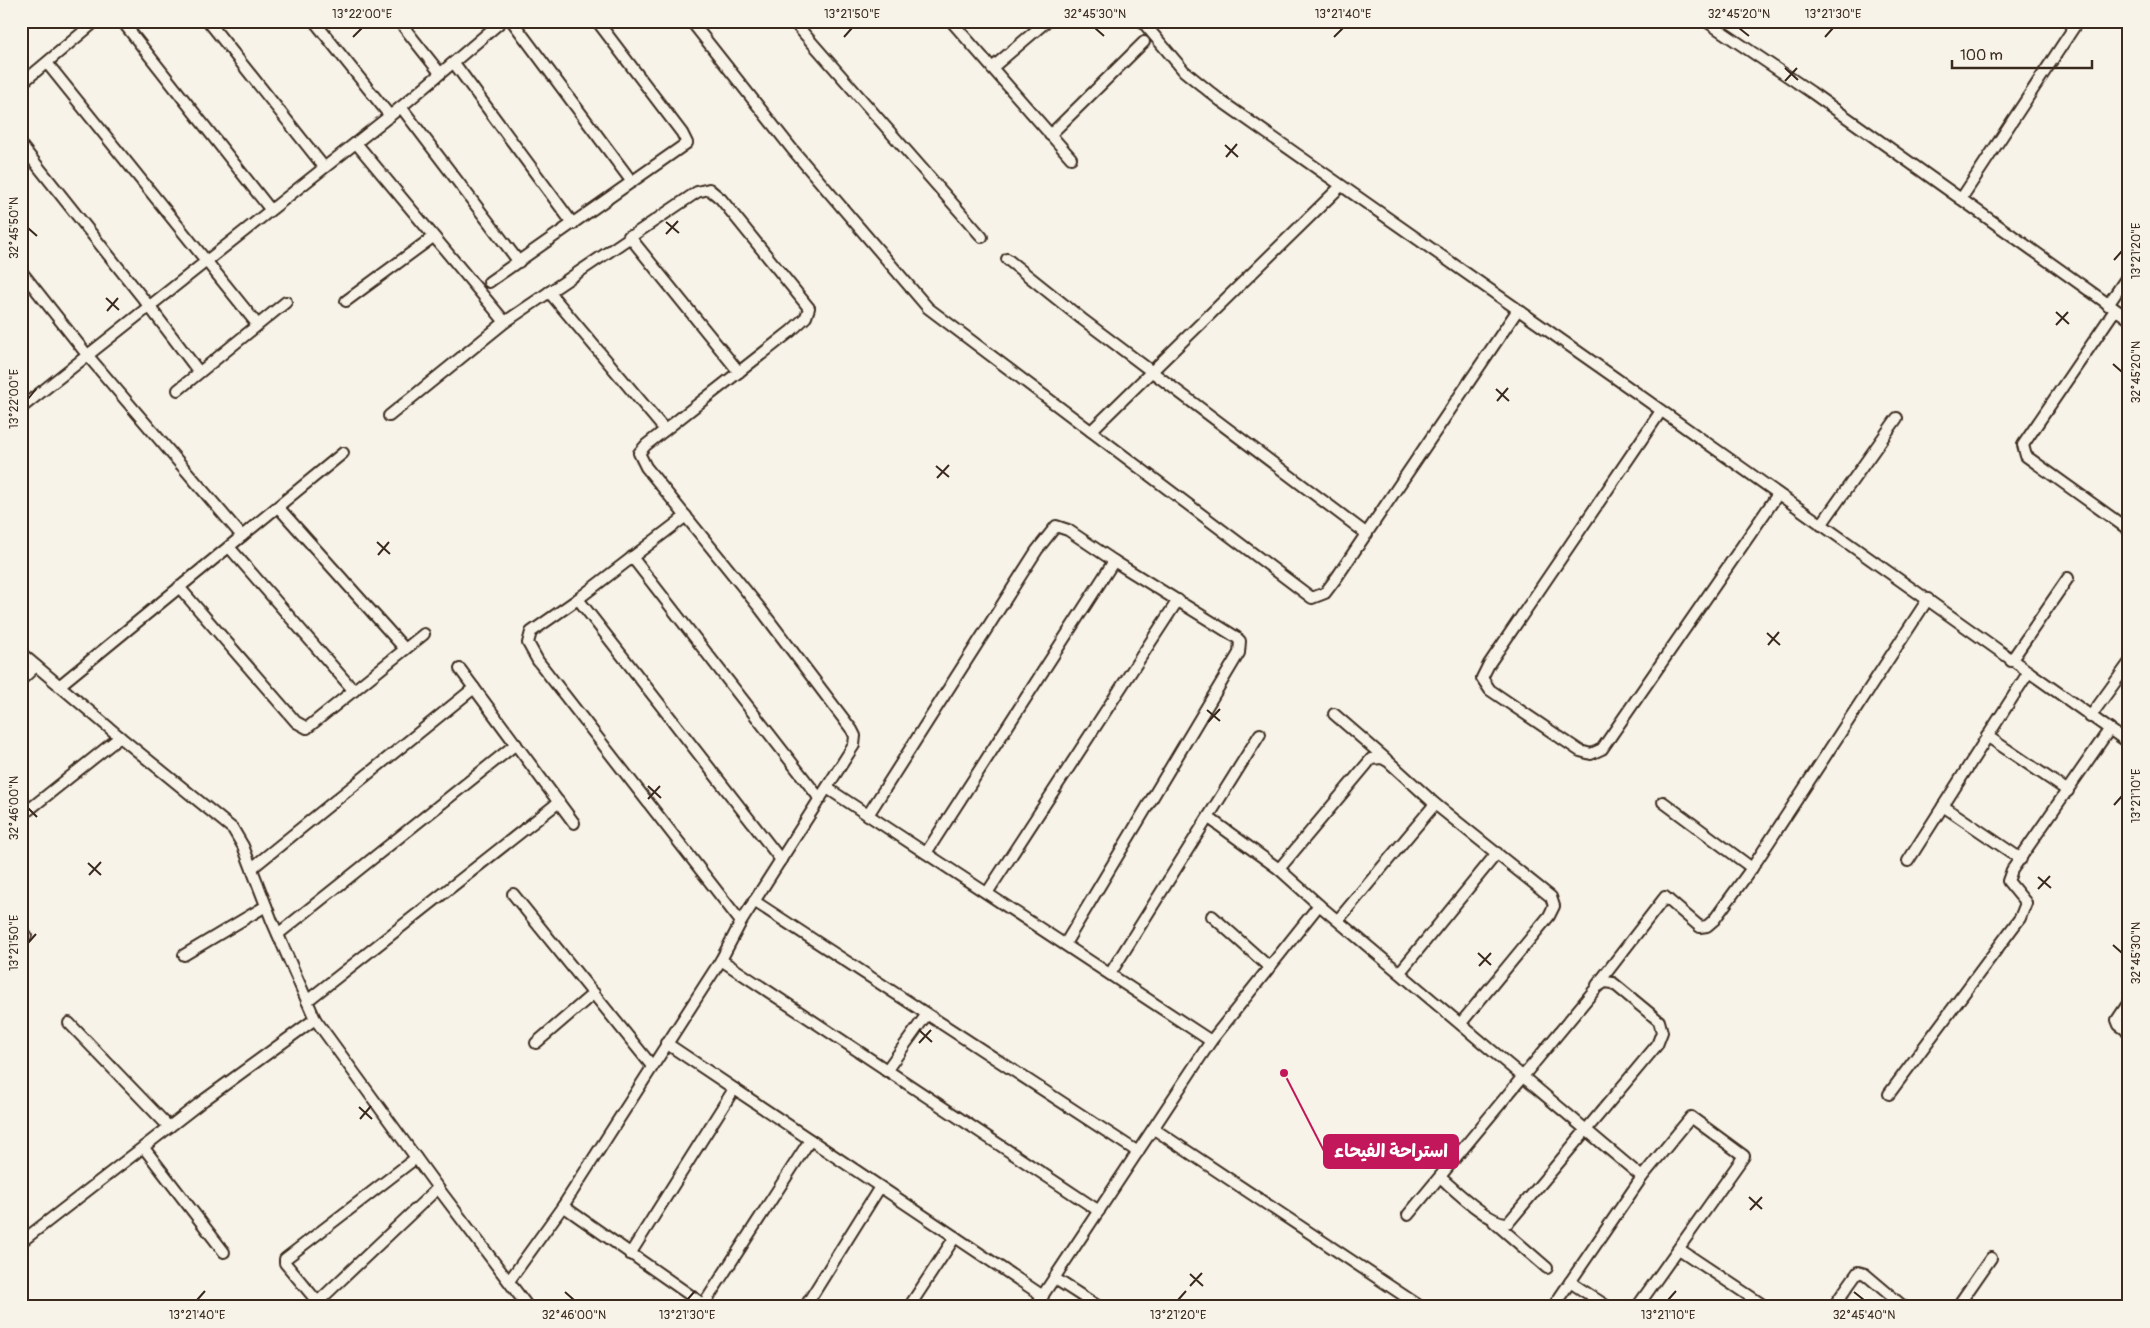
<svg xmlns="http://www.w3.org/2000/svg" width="2150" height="1328" font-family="Pangolin,'Playpen Sans Arabic',sans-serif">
<rect width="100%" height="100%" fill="#f7f3e8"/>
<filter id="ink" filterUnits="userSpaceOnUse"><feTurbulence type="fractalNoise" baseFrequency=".02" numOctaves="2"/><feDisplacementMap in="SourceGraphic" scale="10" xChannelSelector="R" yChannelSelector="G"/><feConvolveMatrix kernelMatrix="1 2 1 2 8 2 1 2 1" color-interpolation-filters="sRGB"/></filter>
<g filter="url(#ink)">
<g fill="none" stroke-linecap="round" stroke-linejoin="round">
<defs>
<g id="street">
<polyline points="122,21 270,209"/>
<polyline points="208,21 324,167"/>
<polyline points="314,21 390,116"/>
<polyline points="399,21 440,73"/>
<polyline points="512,21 632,182"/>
<polyline points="691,21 792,149 928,308 1312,598 1325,593 1337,577 1517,311"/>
<polyline points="793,21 982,237"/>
<polyline points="951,21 1071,158"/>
<polyline points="1142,21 1184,71 1221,101 1614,377 2129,743"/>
<polyline points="1706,21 1811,92 2129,319"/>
<polyline points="2126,21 2129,23"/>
<polyline points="47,63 257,324"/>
<polyline points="454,63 573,224"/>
<polyline points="992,68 1047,21"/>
<polyline points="21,84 96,21"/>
<polyline points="401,107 519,262"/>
<polyline points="1050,135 1144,42"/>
<polyline points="356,143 505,322 697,192 709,189 721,199 809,308 806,317 791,331 646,445 639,453 646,467 759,607 852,730 855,736 854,745 741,922 721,960 563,1206 509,1281"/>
<polyline points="21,145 149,306 199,372"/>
<polyline points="1961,199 2078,21"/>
<polyline points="629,236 739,372"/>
<polyline points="1007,259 1082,319 1367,534"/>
<polyline points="21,271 88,356 242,536 59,686"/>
<polyline points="489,282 687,143 682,133 597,21"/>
<polyline points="549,292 665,430"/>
<polyline points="346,301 433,237"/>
<polyline points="2108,305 2129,274"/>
<polyline points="2115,310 2023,445 2026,456 2129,530"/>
<polyline points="178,390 286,302"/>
<polyline points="21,408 401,107 502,21"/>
<polyline points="1661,411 1489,664 1482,678 1490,690 1580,751 1591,754 1602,749 1778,494"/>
<polyline points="389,416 505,322"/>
<polyline points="1091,431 1341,186"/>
<polyline points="278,507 405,649"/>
<polyline points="686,516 578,599 531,632 528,643 538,661 741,922"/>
<polyline points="1821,525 1897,418"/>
<polyline points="242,536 343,453"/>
<polyline points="229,547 354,691"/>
<polyline points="632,557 820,799"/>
<polyline points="179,587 296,722 307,728 424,634"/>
<polyline points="578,599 781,860"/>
<polyline points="21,653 120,737 233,829 243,846 272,921 315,1019 438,1188 528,1307"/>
<polyline points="2011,661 2068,578"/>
<polyline points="460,669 574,823"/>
<polyline points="21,680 36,666"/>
<polyline points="1334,714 1386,759"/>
<polyline points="2090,717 2129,663"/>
<polyline points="1987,736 2068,791"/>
<polyline points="827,788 1211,1041 1035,1307"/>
<polyline points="1663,802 1752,868"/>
<polyline points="1943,806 2021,859"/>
<polyline points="868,815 1037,550 1056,526 1068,530 1114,561 1236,637 1240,641 1239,653 1065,944"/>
<polyline points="21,816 120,737"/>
<polyline points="1209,818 1279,869 1319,905 1642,1177"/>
<polyline points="926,853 1114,561"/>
<polyline points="1908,861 2028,673"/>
<polyline points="252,868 474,688"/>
<polyline points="1279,869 1367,764 1371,759 1382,758 1389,762 1435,804 1551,897 1554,906 1549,916 1461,1023"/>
<polyline points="987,893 1178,600"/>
<polyline points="513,894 652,1066"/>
<polyline points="754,901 1138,1152"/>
<polyline points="1212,916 1269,967"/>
<polyline points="1338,920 1435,804"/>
<polyline points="278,934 516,744"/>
<polyline points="21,939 26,936"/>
<polyline points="184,955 266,906"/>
<polyline points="721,960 1099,1211"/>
<polyline points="1400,972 1497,853"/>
<polyline points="1110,974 1260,734"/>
<polyline points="1597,985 1665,897 1700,927 1707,926 1714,920 1752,868 1928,599"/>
<polyline points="307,1001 559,802"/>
<polyline points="2129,1002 2117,1020 2119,1025 2129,1032"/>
<polyline points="69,1023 169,1127"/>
<polyline points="1211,1041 1319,905"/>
<polyline points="536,1043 594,993"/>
<polyline points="666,1043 1043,1296"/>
<polyline points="886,1071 927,1014"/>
<polyline points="1889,1094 2020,918 2026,903 2008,881 2012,870 2109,730"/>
<polyline points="1154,1129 1421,1307"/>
<polyline points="144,1148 224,1252"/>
<polyline points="416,1158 285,1259 285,1263 316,1300 321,1299 438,1188"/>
<polyline points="563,1206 707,1307"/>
<path d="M1408,1215l189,-228 8,-5 8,1 46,38 3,11 -5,13 -148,177c-16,6 -56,-34 -69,-45"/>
<polyline points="1494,1222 1547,1268"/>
<polyline points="21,1242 204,1100 315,1019"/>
<polyline points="1679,1249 1766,1307"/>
<polyline points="630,1254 734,1089"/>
<polyline points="1054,1278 1099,1307"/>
<polyline points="1570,1282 1608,1307"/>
<polyline points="704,1304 810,1140"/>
<polyline points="805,1307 880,1187"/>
<polyline points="909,1307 955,1237"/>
<polyline points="1553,1307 1642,1177 1691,1117 1744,1156 1637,1307"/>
<polyline points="1833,1307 1858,1272 1865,1274 1904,1307"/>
<polyline points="1957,1307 1991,1258"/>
</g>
</defs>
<use href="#street" stroke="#3b2a1e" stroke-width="14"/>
<use href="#street" stroke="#f7f3e8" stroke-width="10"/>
</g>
</g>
<path fill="none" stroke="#3b2a1e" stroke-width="2" d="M1095,28l9,8M1739,28l10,8M353,37l9,-9M844,37l8,-9M1334,37l9,-9M1825,37l8,-9M1785,68l13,12M1785,81l12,-13M1225,145l13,12M1226,157l11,-13M666,222l13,11M28,228l9,8M666,234l12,-13M2114,260l8,-9M106,298l13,12M107,311l11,-13M2056,312l13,12M2056,325l12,-13M2113,364l9,8M1496,389l13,12M28,399l8,-10M1497,401l11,-13M936,466l13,11M937,478l12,-13M377,542l13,12M378,555l11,-13M1767,633l13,12M1768,645l11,-13M1207,710l13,11M1208,722l12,-13M648,786l13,12M648,799l12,-13M2114,805l8,-9M28,808l9,9M88,863l13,12M89,875l12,-13M2038,877l13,11M2038,889l12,-13M28,943l8,-9M2113,945l9,8M1478,953l13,12M1479,966l12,-13M919,1030l13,12M919,1043l12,-13M359,1107l13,12M360,1119l11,-13M1749,1197l13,12M1750,1210l12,-13M1190,1274l13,12M1190,1286l12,-13M565,1292l9,8M1854,1292l10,8M197,1300l8,-9M687,1300l8,-9M1178,1300l8,-9M1668,1300l8,-9"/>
<path fill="none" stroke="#c2185b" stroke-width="2" d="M1284 1073L1324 1151"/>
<circle fill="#c2185b" stroke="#f7f3e8" stroke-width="2" cx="1284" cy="1073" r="5"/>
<rect fill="#c2185b" stroke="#c2185b" stroke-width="2" x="1324" y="1135" width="134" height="33" rx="5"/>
<g font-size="18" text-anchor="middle" font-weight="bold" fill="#fff">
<text x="1391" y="1157">استراحة الفيحاء</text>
</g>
<rect width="2150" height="1328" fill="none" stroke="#f7f3e8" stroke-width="55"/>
<path d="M1952 60v8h140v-8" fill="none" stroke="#3b2a1e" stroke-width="2.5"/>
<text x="1960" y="60" font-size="15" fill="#3b2a1e" stroke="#f7f3e8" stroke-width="4" paint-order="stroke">100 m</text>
<rect x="28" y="28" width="2094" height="1272" fill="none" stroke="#3b2a1e" stroke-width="2"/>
<g font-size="12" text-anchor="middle" fill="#3b2a1e">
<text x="362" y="18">13°22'00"E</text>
<text x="852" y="18">13°21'50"E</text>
<text x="1095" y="18">32°45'30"N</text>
<text x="1343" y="18">13°21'40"E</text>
<text x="1739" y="18">32°45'20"N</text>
<text x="1833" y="18">13°21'30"E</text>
<text transform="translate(14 228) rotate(-90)" y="4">32°45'50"N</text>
<text transform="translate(2136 251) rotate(-90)" y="4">13°21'20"E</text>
<text transform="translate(2136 372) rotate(-90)" y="4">32°45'20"N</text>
<text transform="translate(14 399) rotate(-90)" y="4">13°22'00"E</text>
<text transform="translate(2136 796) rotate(-90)" y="4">13°21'10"E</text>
<text transform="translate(14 808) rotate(-90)" y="4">32°46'00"N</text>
<text transform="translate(14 943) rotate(-90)" y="4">13°21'50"E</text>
<text transform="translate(2136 953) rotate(-90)" y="4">32°45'30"N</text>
<text x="197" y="1319">13°21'40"E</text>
<text x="574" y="1319">32°46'00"N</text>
<text x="687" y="1319">13°21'30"E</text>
<text x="1178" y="1319">13°21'20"E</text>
<text x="1668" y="1319">13°21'10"E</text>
<text x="1864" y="1319">32°45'40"N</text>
</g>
</svg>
